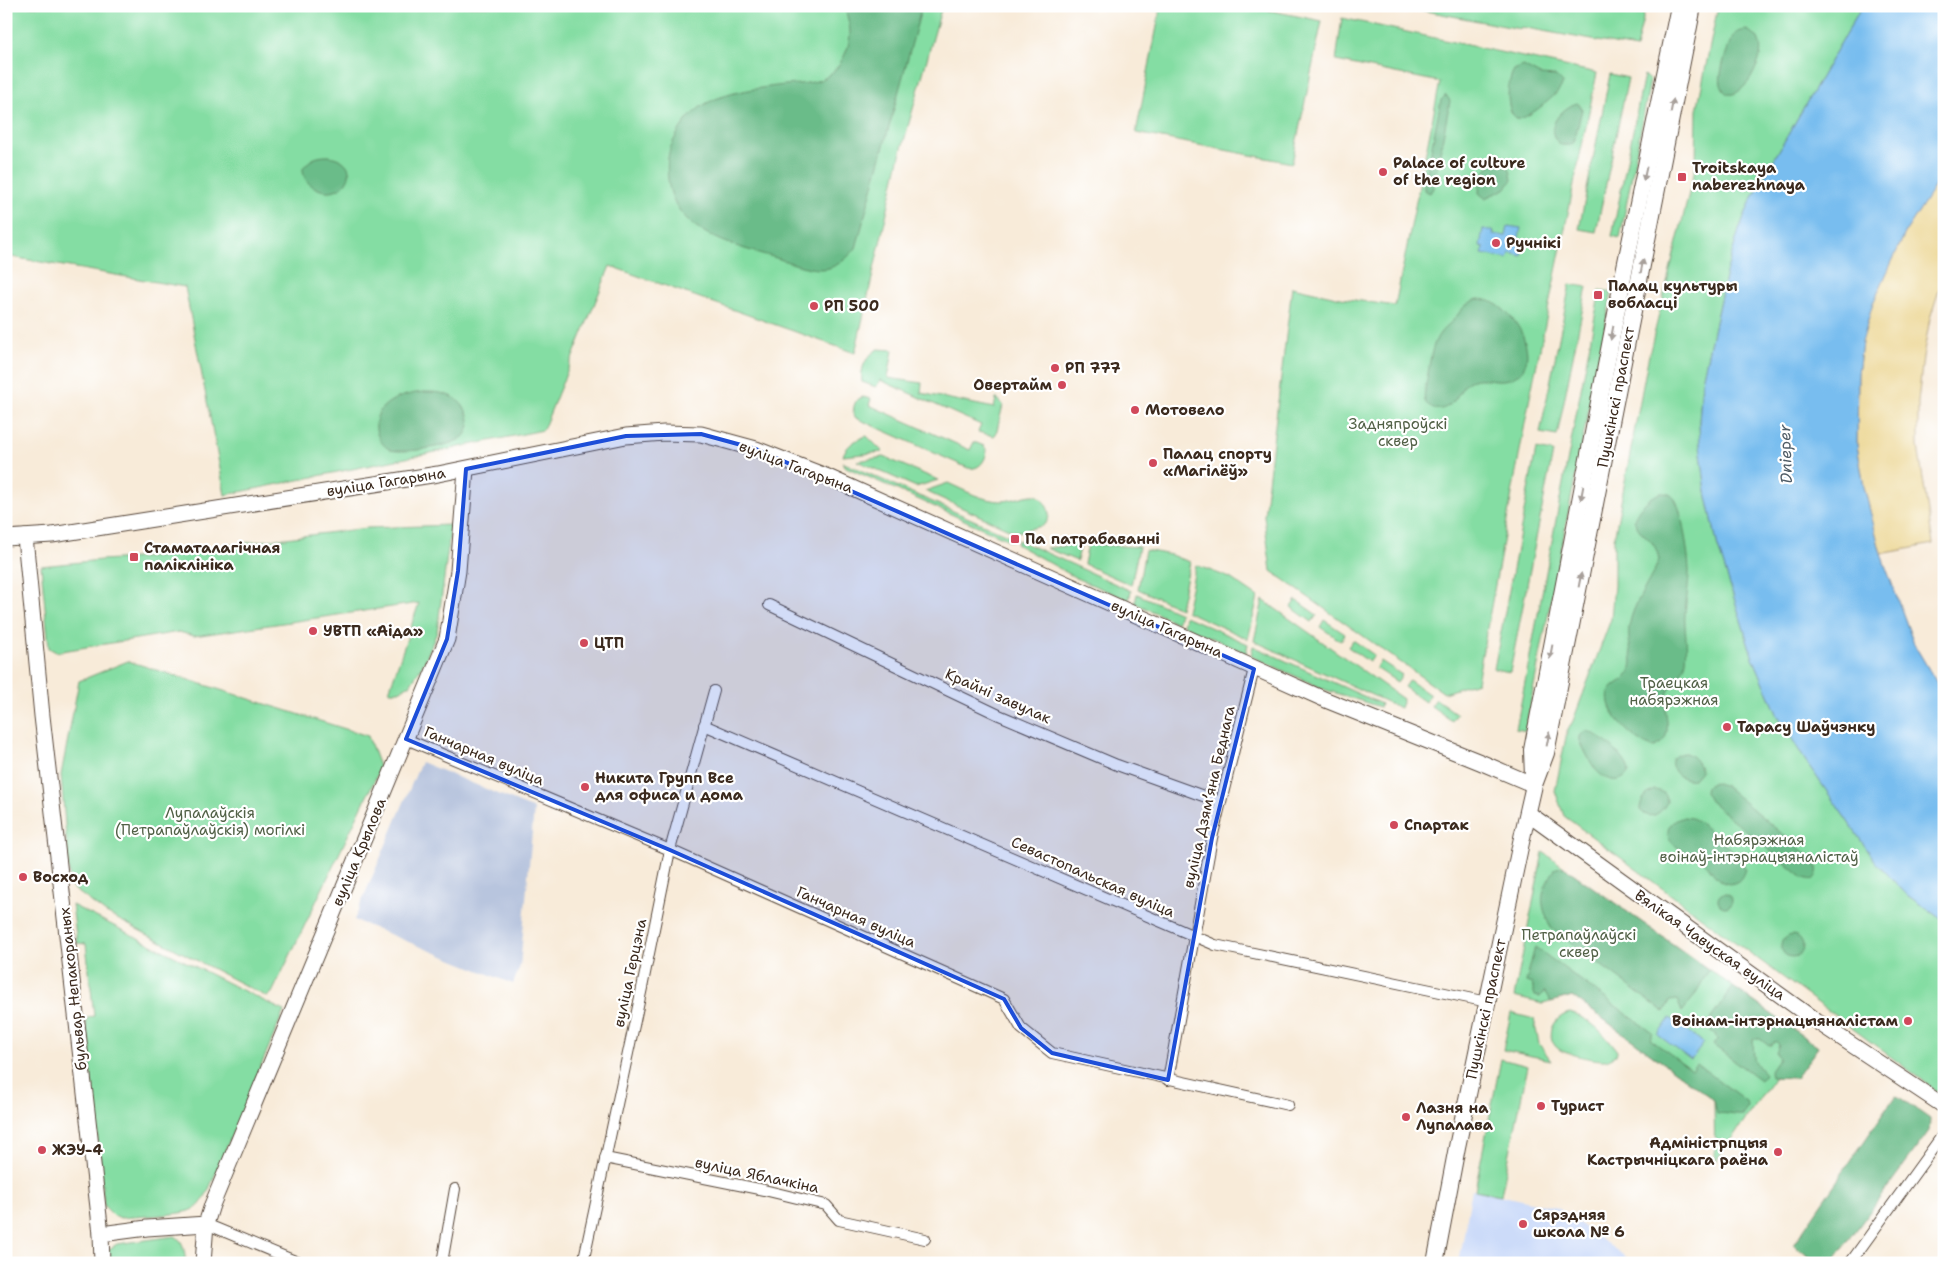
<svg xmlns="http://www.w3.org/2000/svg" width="1950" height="1269" font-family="'Shantell Sans',sans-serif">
<rect width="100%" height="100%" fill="#fff"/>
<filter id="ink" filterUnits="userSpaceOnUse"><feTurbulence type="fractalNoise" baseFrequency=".02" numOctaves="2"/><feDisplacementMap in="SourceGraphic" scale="10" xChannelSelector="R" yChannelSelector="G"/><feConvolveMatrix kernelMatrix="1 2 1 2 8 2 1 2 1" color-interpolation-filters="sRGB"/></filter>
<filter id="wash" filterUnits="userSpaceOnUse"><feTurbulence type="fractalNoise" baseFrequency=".0096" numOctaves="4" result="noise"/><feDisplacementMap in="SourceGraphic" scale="20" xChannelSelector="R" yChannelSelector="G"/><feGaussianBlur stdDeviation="1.12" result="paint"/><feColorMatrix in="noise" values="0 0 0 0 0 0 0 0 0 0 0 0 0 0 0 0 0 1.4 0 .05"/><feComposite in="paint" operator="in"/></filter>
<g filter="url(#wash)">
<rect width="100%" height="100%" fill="#f8ebd9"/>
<polygon fill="#ccdbf9" points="1472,1189 1558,1208 1634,1263 1459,1263"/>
<polygon fill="#b8c5de" points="421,762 534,809 520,966 513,984 354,920"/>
<g fill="#84dda3" stroke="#608460">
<polygon points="6,6 942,6 900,155 855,353 610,266 543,430 225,495 185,287 6,256"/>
<polygon points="1161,6 1247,6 1322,21 1292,163 1136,133"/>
<polygon points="1400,6 1646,6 1636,48 1521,27 1520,29"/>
<polygon points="1718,6 1862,6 1777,154 1749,205 1740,227 1726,273 1702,381 1699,422 1700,445 1706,492 1718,547 1752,655 1778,716 1805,760 1876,862 1907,895 1944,921 1944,1096 1564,816 1555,791 1567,732 1573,721 1611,619 1614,585 1614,539 1648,359 1696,165 1697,110"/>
<polygon points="1342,18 1597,73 1529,402 1477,682 1444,693 1271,571 1264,516 1292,287 1341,298 1395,306 1440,82 1336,61"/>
<polygon points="1610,74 1628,78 1596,232 1579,229"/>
<polygon points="1644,75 1650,81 1620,238 1612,236"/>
<polygon points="1570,284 1587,287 1557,436 1540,433"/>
<polygon points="1600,290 1612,292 1525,731 1516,729"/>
<path d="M878,349l15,1 -5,28 34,5 -1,10 73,15 2,-9h2l5,6 -7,29 -2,2 -16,-4 3,-7 -101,-45 -4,7 -14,-5c-2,-14 4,-26 16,-33z"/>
<path d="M863,397l8,2 -2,6 101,45 4,-8 10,4 3,5c-2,11 -8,19 -19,17l-112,-50 -3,-4c1,-9 1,-14 10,-17z"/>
<path d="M867,436l16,16 -40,4c2,-10 15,-18 24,-20z"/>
<polygon points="1536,449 1553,452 1510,672 1494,669"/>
<polygon points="884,457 938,480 916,487 857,461"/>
<polygon points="842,462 1012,537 1011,541 846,467"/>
<path d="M948,483c16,7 35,18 53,18 13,0 24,-7 36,-6 9,7 19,22 5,31 -4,1 -9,2 -13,3 -5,2 -10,3 -16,2l-88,-40z"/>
<polygon points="451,525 437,632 425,661 410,685 399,691 389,691 419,603 194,636 179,632 56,652 49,648 41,566 101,560 170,556 171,552 367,528"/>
<polygon points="1018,540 1131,591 1129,600 1078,579 1016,544"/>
<polygon points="1081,544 1077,561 1046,548"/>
<polygon points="1088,544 1139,547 1131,585 1084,564"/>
<polygon points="1145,550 1171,555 1190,562 1180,608 1138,589"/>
<polygon points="1196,565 1230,578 1258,597 1248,639 1186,611"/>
<polygon points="1137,594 1180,613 1177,623 1135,603"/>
<polygon points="1263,600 1403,699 1400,708 1254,641"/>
<polygon points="1296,600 1317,615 1312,622 1291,607"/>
<polygon points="1185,616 1248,644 1246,653 1183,625"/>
<polygon points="1324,620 1345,634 1341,641 1320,627"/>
<polygon points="1353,640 1374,655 1369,662 1348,647"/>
<polygon points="1253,646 1381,704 1380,707 1326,690 1251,656"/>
<polygon points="128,661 368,736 380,769 272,993 267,997 106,913 70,886 61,775 79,681"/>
<polygon points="1381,661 1402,675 1397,682 1376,668"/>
<polygon points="1409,680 1430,695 1425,702 1404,687"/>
<polygon points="1436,699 1457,714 1452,721 1431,706"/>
<polygon points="1543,852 1818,1047 1796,1078 1775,1077 1715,1162 1714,1100 1572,996 1543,1004 1514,997"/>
<path d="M72,905l212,106 -75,178c-3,6 -7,15 -13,19 -13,8 -58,8 -75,10l-7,-2 -10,-10 -18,-184 2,-5 6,-1 -8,-72 -9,-1z"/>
<polygon points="1511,1013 1534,1019 1539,1044 1551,1060 1503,1050"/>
<path d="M1570,1013c21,6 35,21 47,38l-1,4c-4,2 -6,4 -11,5 -7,1 -39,-6 -45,-10 -17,-11 -7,-34 10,-37z"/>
<polygon points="1501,1059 1528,1066 1501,1195 1475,1190"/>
<path d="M175,1236c10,6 9,16 11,27h-84l7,-14 8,-5z"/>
</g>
<g fill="#6bbc89" stroke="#537354">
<path d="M845,6h77l-66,242c-8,9 -15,16 -27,20 -17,4 -39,-6 -56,-11 -42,-12 -100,-25 -105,-78 -1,-10 -1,-20 2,-30 7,-18 20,-37 37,-46 23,-12 53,-15 78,-18 13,-1 29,-1 41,-8 14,-9 24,-27 24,-45 0,-8 -4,-18 -5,-26z"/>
<path d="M1747,30l11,8c6,13 1,24 -5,36 -5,12 -26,33 -32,10 -3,-9 8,-44 15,-51 3,-2 7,-2 11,-3z"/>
<path d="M1523,66l17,9 16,1 7,7c-2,10 -35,36 -45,36 -14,-7 -11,-38 -4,-49z"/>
<polygon points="1446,95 1450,101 1433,188 1430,193 1424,190 1424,186 1441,100"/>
<path d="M1577,103l4,3 1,3 -8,33 -4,3h-9c-19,-14 -2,-36 16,-42z"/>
<path d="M329,156c41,7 12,51 -18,29 -6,-4 -8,-10 -8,-17 8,-10 14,-12 26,-12z"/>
<path d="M1494,162h5l11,7 2,11 -7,9 -20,9 -6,-5c0,-10 6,-26 15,-31z"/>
<path d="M1478,299c14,0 22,7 32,17 15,15 28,51 2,62 -14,6 -29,-3 -42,3 -8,4 -11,14 -17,21 -7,8 -22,12 -28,-1 -2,-6 1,-16 2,-22 3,-16 4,-35 14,-47 4,-5 10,-9 14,-14 7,-9 11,-15 23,-19z"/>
<path d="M424,392c9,0 17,0 26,4 15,6 26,26 14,40 -8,10 -61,18 -73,14 -8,-3 -14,-13 -15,-21 -3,-27 27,-35 48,-37z"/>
<path d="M1660,493c6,0 10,0 14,5 8,8 15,61 15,74 0,14 -3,28 -4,42 -1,15 3,30 1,46 -2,16 -18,24 -20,39 -3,18 10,37 -11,48 -17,-1 -52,-35 -46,-54 4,-11 19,-11 22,-25 3,-11 -4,-26 -2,-41 4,-25 21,-44 30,-67 -4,-25 -20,-22 -25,-41 4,-12 15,-21 26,-26z"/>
<path d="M1585,731c12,0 43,28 44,40 -7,15 -24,10 -33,-1 -6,-8 -12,-20 -16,-29v-5z"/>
<path d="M1685,753c9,3 13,9 16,18l-7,8c-18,4 -35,-24 -9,-26z"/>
<path d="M1714,782l11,4 85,71c7,7 11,14 3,23l-10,-2 -93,-77 -5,-9 1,-5z"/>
<path d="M1654,790c9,1 13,3 13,12 -5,11 -17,20 -27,8 0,-10 6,-16 14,-20z"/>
<path d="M1684,817l8,1 6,3 37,32 8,10 2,6c-2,6 -4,12 -11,14 -16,5 -22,-15 -32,-23 -10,-7 -36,-13 -34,-28 0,-9 8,-12 16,-15z"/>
<path d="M1564,867l145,103 -16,28 -11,14 -5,-12 -7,1 -6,11 -113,-84c-12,-27 -12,-35 5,-60z"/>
<circle cx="1725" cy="900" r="7"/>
<circle cx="1792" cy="946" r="11"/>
<path d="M1535,947l118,86 -3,6 42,31 5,-6 49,37 1,5 -4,9c-10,1 -17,-3 -26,-1l-3,-14 -142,-104 -21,6 -7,-11 -4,6 -5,-1 -3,-12 -6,-2z"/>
<path d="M1733,987l85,60 -22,31 -25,-1 -1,-6 9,-13 -3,-5 3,-8 -3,-4 -7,5 -9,-7h-7c1,7 0,11 1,17 0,7 7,13 11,18l-5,6 -47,-35 4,-5 -2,-6 -10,-7z"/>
<polygon points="1896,1095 1930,1119 1929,1131 1832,1263 1818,1263 1793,1245"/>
</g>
<polygon fill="#eeda9e" stroke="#94825e" points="1944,172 1944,275 1930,318 1923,357 1918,402 1918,446 1933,544 1881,554 1864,487 1857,445 1858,374 1862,342 1873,303 1906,231"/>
<g fill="#78bdef" stroke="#5a7486">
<polygon points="1862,6 1944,6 1944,172 1906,231 1873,303 1862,342 1858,374 1857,445 1864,487 1881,554 1914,644 1944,695 1944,921 1907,895 1876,862 1805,760 1778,716 1752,655 1718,547 1706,492 1700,445 1699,422 1702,381 1726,273 1740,227 1749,205 1777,154"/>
<polygon points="1508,226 1521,228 1518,242 1524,244 1522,256 1510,253 1508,259 1482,254 1484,247 1480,246 1483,229 1494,231 1493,234 1506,236"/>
<polygon points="1670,1018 1704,1043 1691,1060 1658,1035"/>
</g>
</g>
<g filter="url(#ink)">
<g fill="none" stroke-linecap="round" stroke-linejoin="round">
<defs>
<g id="street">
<polyline points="769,605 999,715 1117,765 1220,802"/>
<polyline points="704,725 1215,945 1488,1002"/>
<polyline points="406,739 670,850 1004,999 1021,1028 1052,1053 1288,1105"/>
<polyline points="1168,1080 1212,838 1254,669"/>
<polyline points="605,1158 764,1190 826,1205 839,1220 925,1239"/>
<polyline points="206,1224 300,1263"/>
<polyline points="442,1263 455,1189"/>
<polyline points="583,1263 642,988 670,850 714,691"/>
<polyline points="1850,1263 1944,1133"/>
</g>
<g id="secondary">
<polyline points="25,537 42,716 101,1234 102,1263"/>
<polyline points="6,538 52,535 438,474 626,436 664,433 701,434 756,449 828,477 1326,700 1480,762 1534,785"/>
<polyline points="1528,813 1816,1021 1944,1106"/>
<polyline points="101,1234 147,1228 206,1224"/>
<polyline points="203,1263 206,1224 212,1205 447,639 458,571 466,469"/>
</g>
<g id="primary">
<polyline points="1533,777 1532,750 1625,267 1679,6"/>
<polyline points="1435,1263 1457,1147 1523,833 1534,785 1546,753 1693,6"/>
</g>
</defs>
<use href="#street" stroke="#57473a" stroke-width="12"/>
<use href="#secondary" stroke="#57473a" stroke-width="17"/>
<use href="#primary" stroke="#57473a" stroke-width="18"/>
<use href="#street" stroke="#fff" stroke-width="10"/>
<use href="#secondary" stroke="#fff" stroke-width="15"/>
<use href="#primary" stroke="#fff" stroke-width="16"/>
</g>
<defs><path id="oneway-solid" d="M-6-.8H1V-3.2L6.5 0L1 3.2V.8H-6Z" transform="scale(1.25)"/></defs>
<g fill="#a79f9a">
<use href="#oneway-solid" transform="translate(1672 106) rotate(-79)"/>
<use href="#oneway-solid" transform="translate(1645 174) rotate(102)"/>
<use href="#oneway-solid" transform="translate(1642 266) rotate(-79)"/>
<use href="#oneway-solid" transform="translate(1612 333) rotate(101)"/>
<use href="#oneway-solid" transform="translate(1582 493) rotate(101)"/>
<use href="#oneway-solid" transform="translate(1580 580) rotate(-79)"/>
<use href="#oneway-solid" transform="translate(1551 652) rotate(101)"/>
<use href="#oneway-solid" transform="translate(1548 739) rotate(-79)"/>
</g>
</g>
<path fill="#1d4ed8" fill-opacity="0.2" stroke="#1d4ed8" stroke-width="4" stroke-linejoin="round" d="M701,434l55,15 498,220 -42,169 -44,242 -116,-27 -31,-25 -17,-29 -334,-149 -264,-111 41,-100 11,-68 8,-102 160,-33z"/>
<g fill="#d1495b" stroke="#fff" stroke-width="2">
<circle cx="1383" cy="172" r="5"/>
<rect x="1677" y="172" width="10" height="10" rx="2.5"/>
<circle cx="1496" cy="243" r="5"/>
<rect x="1593" y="290" width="10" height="10" rx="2.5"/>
<circle cx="814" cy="306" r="5"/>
<circle cx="1055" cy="368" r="5"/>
<circle cx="1062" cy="385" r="5"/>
<circle cx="1135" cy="410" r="5"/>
<circle cx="1153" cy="463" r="5"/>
<rect x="1010" y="534" width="10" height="10" rx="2.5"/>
<rect x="129" y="552" width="10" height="10" rx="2.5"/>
<circle cx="313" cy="631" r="5"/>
<circle cx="584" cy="643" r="5"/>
<circle cx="1727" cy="727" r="5"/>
<circle cx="585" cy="787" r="5"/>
<circle cx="1394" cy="825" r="5"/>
<circle cx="23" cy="877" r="5"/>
<circle cx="1908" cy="1021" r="5"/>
<circle cx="1541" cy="1106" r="5"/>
<circle cx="1406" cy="1117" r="5"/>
<circle cx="42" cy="1150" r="5"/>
<circle cx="1778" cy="1152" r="5"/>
<circle cx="1523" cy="1224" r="5"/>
</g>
<g text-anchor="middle" stroke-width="4.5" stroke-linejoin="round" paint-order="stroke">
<g font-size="15" font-weight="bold" fill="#3b2a1e" stroke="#fff" text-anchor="start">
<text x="1393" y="168">Palace of culture<tspan x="1393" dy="17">of the region</tspan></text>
<text x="1692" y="173">Troitskaya<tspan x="1692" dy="17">naberezhnaya</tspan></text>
<text x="1506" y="248">Ручнікі</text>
<text x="1608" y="291">Палац культуры<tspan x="1608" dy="17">вобласці</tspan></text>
<text x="824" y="311">РП 500</text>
<text x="1065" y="373">РП 777</text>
<text x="1052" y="390" text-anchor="end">Овертайм</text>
<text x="1145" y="415">Мотовело</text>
<text x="1163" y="459">Палац спорту<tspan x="1163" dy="17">«Магілёў»</tspan></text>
<text x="1025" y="544">Па патрабаванні</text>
<text x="144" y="553">Стаматалагічная<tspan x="144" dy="17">паліклініка</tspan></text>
<text x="323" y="636">УВТП «Аіда»</text>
<text x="594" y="648">ЦТП</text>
<text x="1737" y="732">Тарасу Шаўчэнку</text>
<text x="595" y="783">Никита Групп Все<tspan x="595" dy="17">для офиса и дома</tspan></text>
<text x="1404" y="830">Спартак</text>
<text x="33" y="882">Восход</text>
<text x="1898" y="1026" text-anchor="end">Воінам-інтэрнацыяналістам</text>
<text x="1551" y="1111">Турист</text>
<text x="1416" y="1113">Лазня на<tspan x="1416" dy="17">Лупалава</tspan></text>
<text x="1768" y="1148" text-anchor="end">Адміністрпцыя<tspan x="1768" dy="17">Кастрычніцкага раёна</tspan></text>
<text x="52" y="1155">ЖЭУ-4</text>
<text x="1533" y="1220">Сярэдняя<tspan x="1533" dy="17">школа № 6</tspan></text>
</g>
<g font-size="15" fill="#3b2a1e" stroke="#fff">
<text transform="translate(1616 397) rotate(-79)" y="5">Пушкінскі праспект</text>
<text transform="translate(796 467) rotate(21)" y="5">вуліца Гагарына</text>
<text transform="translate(386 482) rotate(-9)" y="5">вуліца Гагарына</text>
<text transform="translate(1167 629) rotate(24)" y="5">вуліца Гагарына</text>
<text transform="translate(998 696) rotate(24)" y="5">Крайні завулак</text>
<text transform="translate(484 756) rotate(23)" y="5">Ганчарная вуліца</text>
<text transform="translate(1209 797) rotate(-77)" y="5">вуліца Дзямʼяна Беднага</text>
<text transform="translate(359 852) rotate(-67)" y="5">вуліца Крылова</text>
<text transform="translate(1093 877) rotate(24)" y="5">Севастопальская вуліца</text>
<text transform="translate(856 917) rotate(24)" y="5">Ганчарная вуліца</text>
<text transform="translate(1710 945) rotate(35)" y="5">Вялікая Чавуская вуліца</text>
<text transform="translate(630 973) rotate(-78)" y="5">вуліца Герцэна</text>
<text transform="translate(73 989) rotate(-96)" y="5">бульвар Непакораных</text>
<text transform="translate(1486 1009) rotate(-78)" y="5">Пушкінскі праспект</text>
<text transform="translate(757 1175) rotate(12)" y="5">вуліца Яблачкіна</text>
</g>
<g font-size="15" fill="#516046" stroke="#fff">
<text x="1398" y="429">Задняпроўскі<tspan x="1398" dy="17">сквер</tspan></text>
<text x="1674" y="688">Траецкая<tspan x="1674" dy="17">набярэжная</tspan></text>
<text x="210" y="818">Лупалаўскія<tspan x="210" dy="17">(Петрапаўлаўскія) могілкі</tspan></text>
<text x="1759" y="845">Набярэжная<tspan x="1759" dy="17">воінаў-інтэрнацыяналістаў</tspan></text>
<text x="1579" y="940">Петрапаўлаўскі<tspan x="1579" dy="17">сквер</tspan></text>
</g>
<g font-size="16" font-style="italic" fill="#505d67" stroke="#fff">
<text transform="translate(1785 454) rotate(-92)" y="6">Dnieper</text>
</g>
</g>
<rect width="1950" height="1269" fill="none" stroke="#fff" stroke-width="25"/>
</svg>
